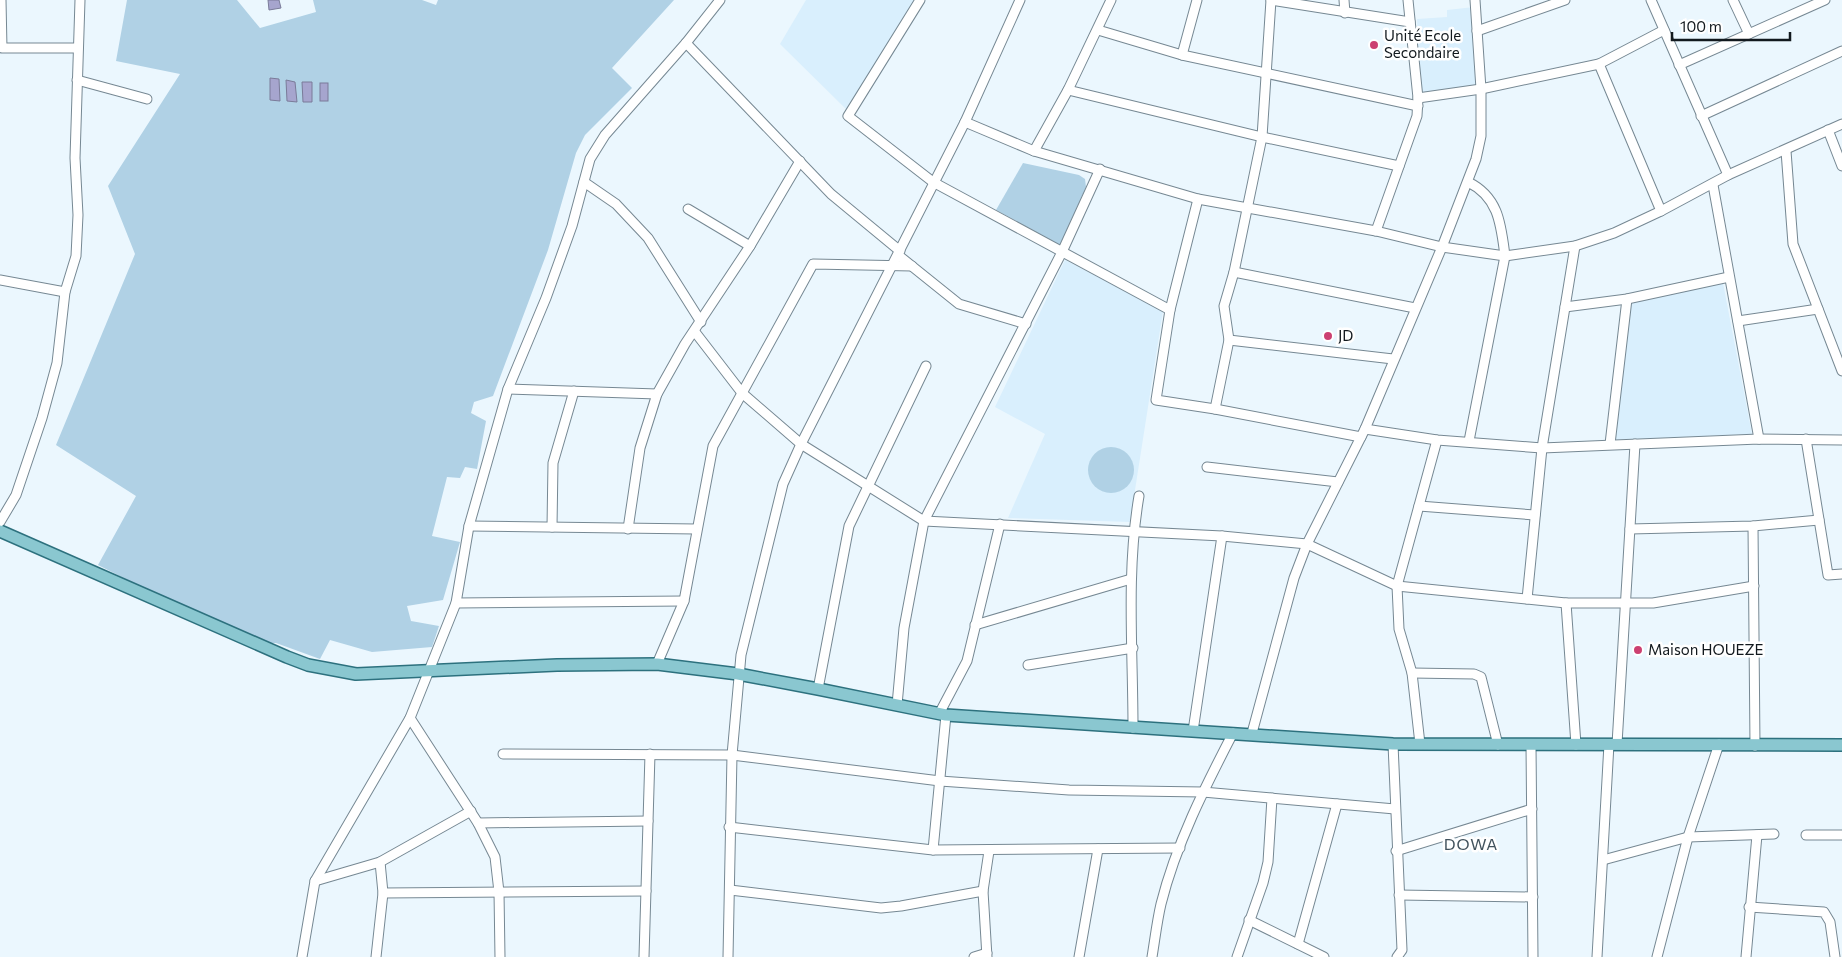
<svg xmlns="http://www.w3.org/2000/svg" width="1842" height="957" font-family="Commissioner,sans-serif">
<rect width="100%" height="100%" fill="#ebf7fe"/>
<g fill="#d9effd">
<polygon points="806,0 914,0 847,110 780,44"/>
<polygon points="1474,7 1478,86 1420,95 1417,19 1447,17 1447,10"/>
<polygon points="1065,260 1163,311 1130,522 1008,518 1045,434 995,407"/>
<polygon points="1723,283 1752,434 1615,440 1631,302"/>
</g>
<g fill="#b0d1e5">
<polygon points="127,0 237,0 260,28 316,12 313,0 422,0 436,5 438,0 674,0 612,68 632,88 585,135 576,153 548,250 493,396 474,402 471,413 486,421 477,469 465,467 460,478 447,477 432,536 460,542 443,600 407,606 411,621 439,626 432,647 372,652 330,640 320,659 276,643 265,643 187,610 98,565 136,496 56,445 135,254 108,186 180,74 116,61"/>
<polygon points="1023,163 1079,175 1085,179 1086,187 1060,245 996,210"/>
<circle cx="1111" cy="470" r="23"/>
</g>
<g fill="#a6a5ce" stroke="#7a7b99">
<polygon points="268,0 279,0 281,8 269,10"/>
<polygon points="270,78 279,79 280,101 270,100"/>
<polygon points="286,80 295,82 297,102 287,101"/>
<polygon points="302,82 312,82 312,102 303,102"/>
<rect x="320" y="83" width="8" height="18"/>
</g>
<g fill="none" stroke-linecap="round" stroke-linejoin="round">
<defs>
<g id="minor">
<polyline points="1,0 2,48 78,48"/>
<polyline points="920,0 848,116 933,182 1170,310"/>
<polyline points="1271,0 1410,22"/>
<polyline points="1344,0 1345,13"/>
<polyline points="1651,0 1728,175"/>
<polyline points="1733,0 1749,34"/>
<polyline points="1098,30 1182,55 1418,106"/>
<polyline points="1477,31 1565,0"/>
<polyline points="686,43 831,194 900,251"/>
<polyline points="1182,55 1197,0"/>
<polyline points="1599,64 1661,211"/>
<polyline points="1679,65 1825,0"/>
<polyline points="77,80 147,99"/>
<polyline points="1068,90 1262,137 1399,166"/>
<polyline points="1418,98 1481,89 1599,64 1664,30"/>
<polyline points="1701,116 1842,51"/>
<polyline points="965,122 1034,151 1198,199 1376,231 1442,247 1505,256 1575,246 1614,233 1661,211 1728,175 1842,124"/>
<polyline points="1828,130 1842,166"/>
<polyline points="1034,151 1068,90 1111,0"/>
<polyline points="1786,151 1793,244 1842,371"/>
<polyline points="584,182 616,204 648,238 701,322"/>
<path d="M1468,182c31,15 33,43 37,74l-36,185"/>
<polyline points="1713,185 1759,439"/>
<polyline points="1198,199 1170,310 1156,400 1215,409 1361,437"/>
<polyline points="688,209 750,246"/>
<polyline points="1376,231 1417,116 1418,98 1408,0"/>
<polyline points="898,255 959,304 1026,324"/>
<polyline points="1234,272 1415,308"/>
<polyline points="0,280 65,292"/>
<polyline points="1565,307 1627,299 1729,277"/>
<polyline points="1738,321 1818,309"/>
<polyline points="695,332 742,393 801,444 924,521 1222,536 1307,544 1397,586 1566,603 1653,603 1754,586"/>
<polyline points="1229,340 1393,359"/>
<polyline points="508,389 657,394"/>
<polyline points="1215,409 1229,340 1224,306 1234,272 1262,137 1271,0"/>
<polyline points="1365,429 1437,440 1542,448 1759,439 1842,440"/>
<polyline points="1806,439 1828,575 1842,574"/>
<polyline points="1610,444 1627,299"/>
<polyline points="1207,467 1338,482"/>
<polyline points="1419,506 1535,515"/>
<polyline points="0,522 16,495 42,418 57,363 65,292 76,256 78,215 75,158 80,0"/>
<polyline points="469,526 696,529"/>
<polyline points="1753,526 1755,746"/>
<polyline points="552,527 553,463 574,391"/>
<polyline points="628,529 640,448 657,394 685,344 750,246 800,161"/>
<polyline points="1630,529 1753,526 1819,520"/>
<polyline points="1527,599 1542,448 1575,246"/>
<polyline points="456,603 684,601"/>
<polyline points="1566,603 1576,745"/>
<polyline points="975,625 1131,579"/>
<polyline points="657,664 684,601 713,446 813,264 912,266"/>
<polyline points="1028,665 1133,648"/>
<polyline points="1412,673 1474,674 1481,677 1498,745"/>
<polyline points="818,689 849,526 926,366"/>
<polyline points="897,705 904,628 924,521 1062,252 1100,169"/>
<polyline points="939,714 967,661 1000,524"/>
<polyline points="410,718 478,823 495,857 499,892 500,957"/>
<path d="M1133,728c0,-77 -7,-156 6,-232"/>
<polyline points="1193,731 1222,536"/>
<polyline points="1252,733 1294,578 1307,544 1365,429 1442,247 1476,159 1481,136 1481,89 1475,0"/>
<polyline points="1393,744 1402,950 1397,957"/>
<polyline points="1420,744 1412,673 1399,629 1397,586 1437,440"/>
<polyline points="1617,744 1635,444"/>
<polyline points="1531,745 1533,957"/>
<polyline points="503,754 732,755 940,781 1069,790 1203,792 1395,809"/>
<polyline points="478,823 648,821"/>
<polyline points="729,827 933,850 1180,848"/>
<polyline points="1806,835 1842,835"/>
<polyline points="933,850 946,715"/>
<polyline points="1396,851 1532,809"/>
<polyline points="1603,860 1688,837 1774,834"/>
<polyline points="315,881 380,862 471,811"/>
<polyline points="730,890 881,908 901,906 983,891"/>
<polyline points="383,893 646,891"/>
<polyline points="1399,895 1533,897"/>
<polyline points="1749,907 1824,912 1830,922 1835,957"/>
<polyline points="1249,920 1324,957"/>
<polyline points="1298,944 1337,804"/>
<polyline points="302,957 315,881 410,718 456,603 469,526 508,389 546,298 572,226 590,159 605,135 686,43 720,0"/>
<polyline points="376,957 383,893 380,862"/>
<polyline points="644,957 650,754"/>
<polyline points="728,957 732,755 741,655 783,484 801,444 965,122 1020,0"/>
<polyline points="974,957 987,953"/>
<polyline points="987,957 983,891 989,851"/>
<polyline points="1079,957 1098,849"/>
<path d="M1152,957c3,-18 5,-36 9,-53 15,-60 44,-117 72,-171"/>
<polyline points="1237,957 1263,883 1268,862 1272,798"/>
<polyline points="1597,957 1609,744"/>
<polyline points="1657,957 1688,837 1719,744"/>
<polyline points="1746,957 1757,835"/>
</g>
<polyline id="major" points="0,531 287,657 308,665 356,674 557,665 657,664 738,674 818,689 946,715 1393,744 1842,745"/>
</defs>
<use href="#minor" stroke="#768893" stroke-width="11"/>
<use href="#major" stroke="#2d717e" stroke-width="14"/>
<use href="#minor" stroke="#fff" stroke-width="9"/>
<use href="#major" stroke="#8ac7d0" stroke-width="11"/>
</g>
<g fill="#cc4071" stroke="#fff" stroke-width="2">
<circle cx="1374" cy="45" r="5"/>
<circle cx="1328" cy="336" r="5"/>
<circle cx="1638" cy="650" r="5"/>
</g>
<g text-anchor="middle" stroke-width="5" stroke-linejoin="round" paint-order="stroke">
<g font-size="15" fill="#12191e" stroke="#fff" text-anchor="start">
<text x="1384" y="41">Unité Ecole<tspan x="1384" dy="17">Secondaire</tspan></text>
<text x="1338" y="341">JD</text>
<text x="1648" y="655">Maison HOUEZE</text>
</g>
<g font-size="16" letter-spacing="1" fill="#41525d" stroke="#fff">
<text x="1471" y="850">DOWA</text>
</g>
</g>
<path d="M1672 32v8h118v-8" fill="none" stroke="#12191e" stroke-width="2.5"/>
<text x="1680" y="32" font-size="15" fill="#12191e" stroke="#ffffff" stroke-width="4" paint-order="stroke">100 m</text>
</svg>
